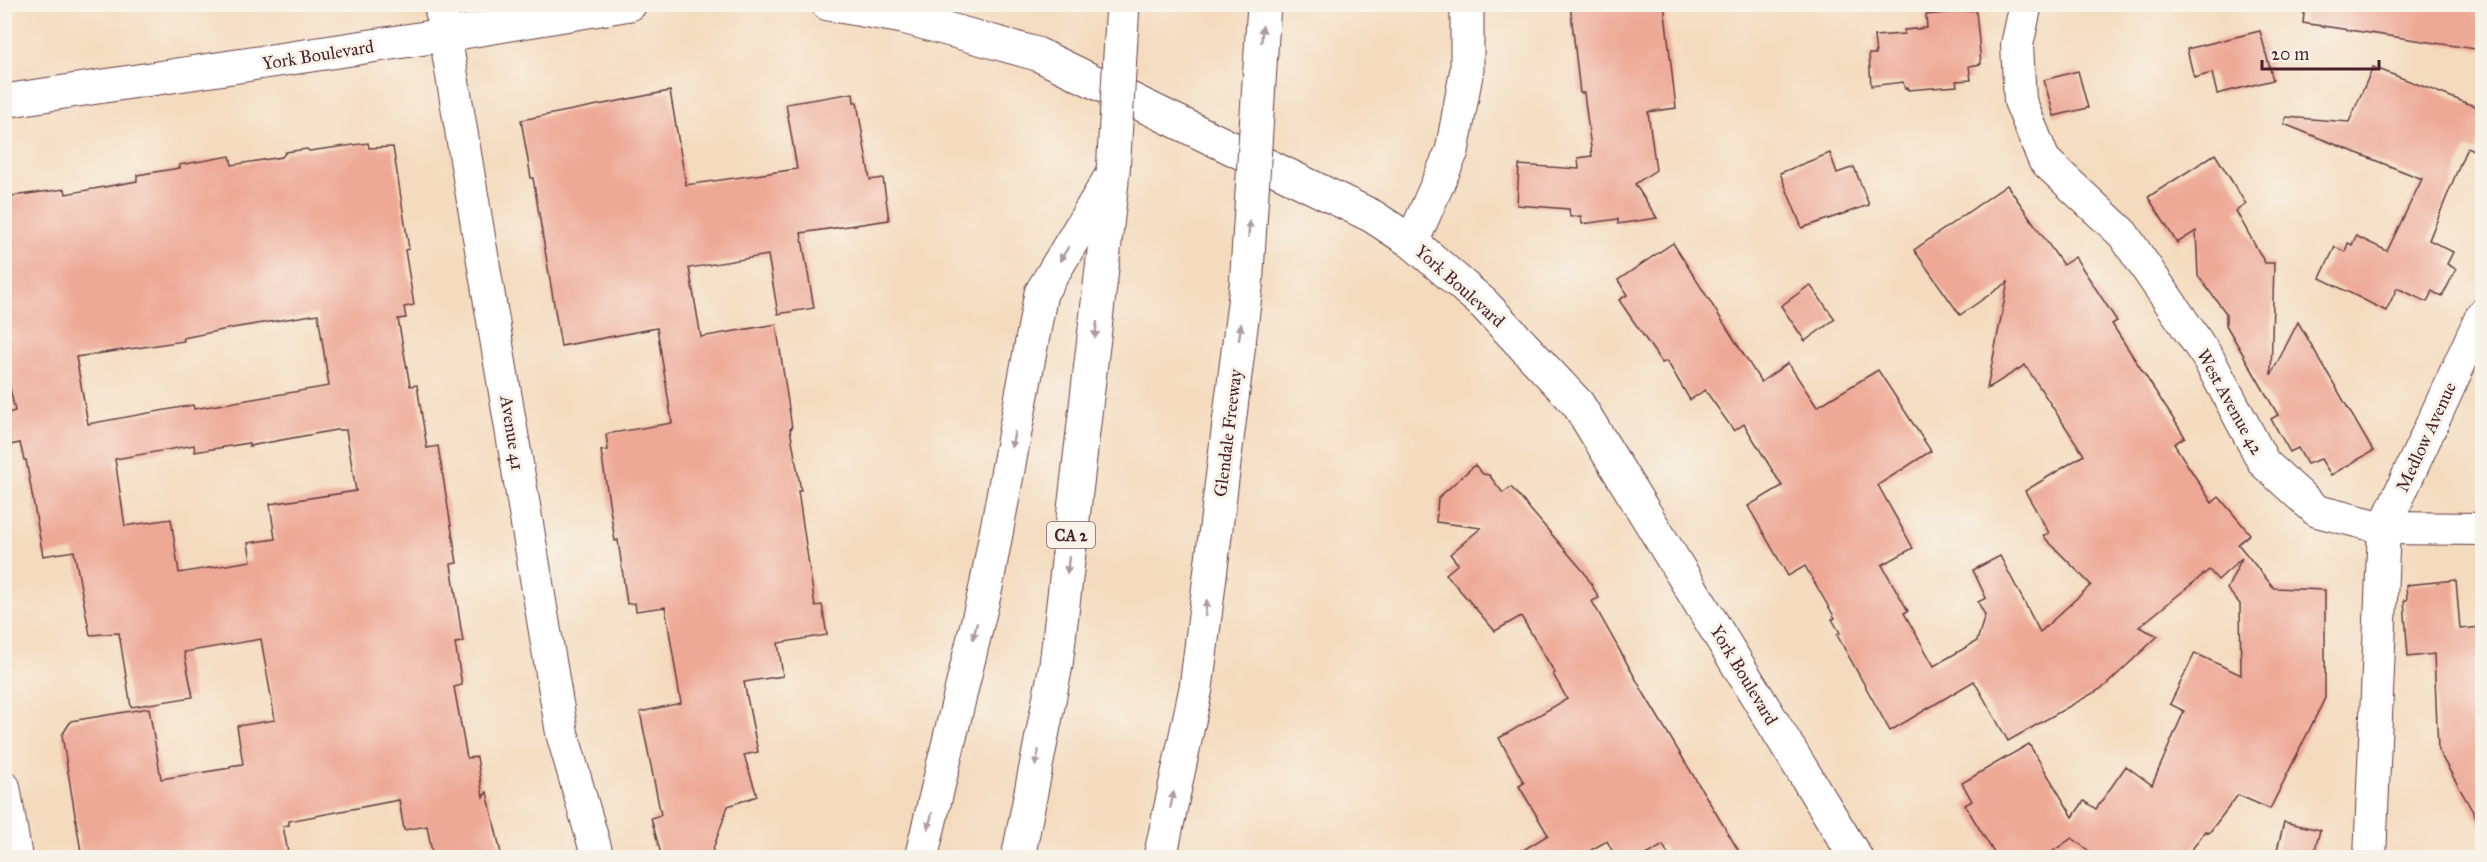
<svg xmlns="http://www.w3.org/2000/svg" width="2487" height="862" font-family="'IM FELL Great Primer',serif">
<rect width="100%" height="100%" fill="#f7f3e8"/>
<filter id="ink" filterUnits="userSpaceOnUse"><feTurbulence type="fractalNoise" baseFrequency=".0167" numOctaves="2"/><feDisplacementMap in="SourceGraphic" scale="12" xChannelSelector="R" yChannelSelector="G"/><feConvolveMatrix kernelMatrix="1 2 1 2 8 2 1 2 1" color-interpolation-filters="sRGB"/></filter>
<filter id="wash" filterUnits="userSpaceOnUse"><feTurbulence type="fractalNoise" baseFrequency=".008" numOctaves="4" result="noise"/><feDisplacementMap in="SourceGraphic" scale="24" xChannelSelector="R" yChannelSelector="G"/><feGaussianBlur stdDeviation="1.35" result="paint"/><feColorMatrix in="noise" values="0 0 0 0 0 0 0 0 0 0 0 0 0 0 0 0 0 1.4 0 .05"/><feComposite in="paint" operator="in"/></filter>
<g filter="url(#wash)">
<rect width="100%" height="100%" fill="#f4dbbe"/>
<g id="blocks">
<g fill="#eea996" fill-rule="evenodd">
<polygon points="1570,4 1664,4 1676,108 1648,112 1656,170 1635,184 1657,218 1618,224 1618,219 1582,224 1581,216 1570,217 1569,209 1517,205 1519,165 1579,169 1578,158 1592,156 1584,93 1580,93"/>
<polygon points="2305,4 2482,4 2482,50 2303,23"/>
<polygon points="1976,10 1981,64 1969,66 1971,80 1956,81 1957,86 1908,90 1908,88 1905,89 1903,82 1871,86 1869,54 1876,54 1874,36 1904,34 1904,30 1927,28 1926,15"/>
<polygon points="2260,31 2273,80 2217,94 2212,73 2194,78 2187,49"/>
<polygon points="2373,67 2482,109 2482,131 2475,151 2467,147 2429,240 2453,252 2447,264 2456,269 2442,297 2432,291 2427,302 2397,288 2386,311 2320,278 2335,247 2345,252 2348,243 2352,245 2356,236 2387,251 2422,179 2284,124 2286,117 2349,122"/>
<polygon points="2078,71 2088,108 2054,116 2044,80"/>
<polygon points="670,91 686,185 797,169 786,104 853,93 854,102 857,102 870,180 883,178 889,220 801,233 814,308 778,314 768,255 689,268 701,337 776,324 792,428 790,429 801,491 798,491 815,606 822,605 827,635 778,643 783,676 744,682 758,752 744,755 757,796 728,806 710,858 662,858 651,818 661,815 640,712 681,703 665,607 636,611 635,603 627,604 618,540 615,541 601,451 608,450 606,434 672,423 657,328 561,346 533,178 531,178 521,120"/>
<path d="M368,143l1,5 24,-1 16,102 -4,1 9,55 -10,2 2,11 -8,1 12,67 7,-1 10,63 11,-2 19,117 -6,1 12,78 -8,1 7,42 -8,2 13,71 10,-1 6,40 4,-5 15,66h-69l-6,-32 -23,4 -5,-30 -110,21v4l-6,1 6,32h-207l-20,-123 9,-14 78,-13 12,71 69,-11v-2l13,-2 -6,-38 38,-6 -14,-81 -77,13 9,45 -62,10 -12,-74 -29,2 -16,-84 -31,5 -17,-96h-2l-4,-17 -10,2 -6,-31 11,-3 -11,-51v-163l61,-8 1,5 71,-13v-6l43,-7 -1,-3 51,-9 2,9 50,-8 4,-5 21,-3 2,2zM318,314l11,72 -135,23 -1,-4 -105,19 -12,-67 108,-16 -1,-3 49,-10zM336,430h10l10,61 -86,13 5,35 -27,4 3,18 -72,12 -8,-54 -46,7 -10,-67 79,-14 1,7 54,-9v3z"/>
<polygon points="1830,153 1837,173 1854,167 1869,205 1802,228 1780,173"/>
<polygon points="2215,154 2246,204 2236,211 2265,263 2274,263 2271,375 2298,322 2373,451 2331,475 2321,459 2307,464 2298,448 2290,452 2271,419 2278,415 2226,325 2226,313 2198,276 2196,231 2177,243 2148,197"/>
<polygon points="2007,185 2063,265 2075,257 2117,321 2112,324 2185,437 2174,444 2212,503 2219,497 2250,534 2238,544 2274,588 2325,590 2325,698 2270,809 2238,795 2209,833 2205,831 2186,858 2098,858 2072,838 2043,858 1997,858 1965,805 1972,801 1962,783 2029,744 2073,817 2084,801 2096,809 2126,766 2152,785 2184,711 2170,704 2195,653 2241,675 2240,604 2227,589 2242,558 2218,580 2209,570 2139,627 2158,636 2104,687 2008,741 1974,681 1890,731 1837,635 1840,633 1832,619 1835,618 1805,566 1788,576 1748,506 1782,486 1744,424 1734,431 1705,390 1690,400 1667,361 1662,363 1619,300 1627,295 1618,280 1673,243 1761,382 1788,363 1817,407 1878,370 1931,451 1878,485 1913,548 1882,565 1908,611 1904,613 1934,666 1977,641 1985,615 1978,602 1986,598 1973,570 2000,556 2040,632 2091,585 2043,536 2049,533 2025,491 2084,455 2025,365 1987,389 2008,282 1960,315 1914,250"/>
<polygon points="1810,285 1835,319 1805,341 1781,306"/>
<polygon points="1475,465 1483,474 1489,475 1503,493 1511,487 1584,572 1599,598 1592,601 1646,697 1743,858 1670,858 1663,845 1642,858 1616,858 1607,841 1577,858 1510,858 1548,835 1519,786 1524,783 1499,738 1567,699 1553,674 1555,673 1521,616 1495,631 1446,574 1458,564 1450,554 1481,528 1436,522 1438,498"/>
<polygon points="2456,580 2460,629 2482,627 2482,828 2438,750 2434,654 2408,657 2404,600 2407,600 2406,585"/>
<polygon points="2284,822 2320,830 2313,858 2275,858"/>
</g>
</g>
</g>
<g filter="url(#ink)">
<use href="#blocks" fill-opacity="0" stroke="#643b41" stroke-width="1.5"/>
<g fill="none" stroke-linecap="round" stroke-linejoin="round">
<defs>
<g id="street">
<polyline points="440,4 562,733 598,858"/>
<polyline points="2026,4 2017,45 2020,101 2044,160 2123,234 2208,358 2264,463 2317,511 2384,528 2482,529"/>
<polyline points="4,787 16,858"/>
<polyline points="2370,858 2384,528 2482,315"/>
</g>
<g id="secondary">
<polyline points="828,4 903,17 1037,54 1372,216 1412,242 1483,303 1578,404 1856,858"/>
<polyline points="4,101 445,35 630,4"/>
<polyline points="1412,242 1452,151 1467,69 1467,4"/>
</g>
<g id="highway">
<polyline points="903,17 905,4"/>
<polyline points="921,858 986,587 1041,293 1113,173"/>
<polyline points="1018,858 1056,665 1112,182"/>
<polyline points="1160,858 1196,688 1246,287"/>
</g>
</defs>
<use href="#street" stroke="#643b41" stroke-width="34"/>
<use href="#secondary" stroke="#643b41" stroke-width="35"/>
<use href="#highway" stroke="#643b41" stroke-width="35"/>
<use href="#street" stroke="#fff" stroke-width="32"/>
<use href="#secondary" stroke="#fff" stroke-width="33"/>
<use href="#highway" stroke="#fff" stroke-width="33"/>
<defs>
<g id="highway-bridge">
<polyline points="1113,173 1123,4"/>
<polyline points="1246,287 1264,4"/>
</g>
</defs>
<use href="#highway-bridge" stroke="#643b41" stroke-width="35" stroke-linecap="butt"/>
<use href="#highway-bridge" stroke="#fff" stroke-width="33"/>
</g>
<defs><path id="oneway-solid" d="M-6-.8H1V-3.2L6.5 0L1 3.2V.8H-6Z" transform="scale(1.5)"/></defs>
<g fill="#ae9aa0">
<use href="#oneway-solid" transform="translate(1262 34) rotate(-86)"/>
<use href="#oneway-solid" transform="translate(1249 229) rotate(-86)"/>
<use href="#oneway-solid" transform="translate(1064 254) rotate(121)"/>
<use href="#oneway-solid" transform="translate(1096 330) rotate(97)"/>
<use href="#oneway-solid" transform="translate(1240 332) rotate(-83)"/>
<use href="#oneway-solid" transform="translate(1013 440) rotate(101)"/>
<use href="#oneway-solid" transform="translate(1068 565) rotate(97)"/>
<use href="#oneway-solid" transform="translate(1206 608) rotate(-83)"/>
<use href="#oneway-solid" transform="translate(975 631) rotate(104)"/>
<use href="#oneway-solid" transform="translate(1037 758) rotate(101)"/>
<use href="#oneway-solid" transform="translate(1172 800) rotate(-78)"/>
<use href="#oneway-solid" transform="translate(930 821) rotate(104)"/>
</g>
</g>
<g text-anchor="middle" stroke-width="6" stroke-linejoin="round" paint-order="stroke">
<rect fill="#f7f3e8" stroke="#7e5f64" stroke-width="1.5" x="1047" y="522" width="48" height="26" rx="4.5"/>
<g font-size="16" font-weight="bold" fill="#4a1f2b">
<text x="1071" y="541">CA 2</text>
</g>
<g font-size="18" fill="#4a1f2b" stroke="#f7f3e8">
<text transform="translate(318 55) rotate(-9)" y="6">York Boulevard</text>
<text transform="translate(1460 286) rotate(42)" y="6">York Boulevard</text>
<text transform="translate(2230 402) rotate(61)" y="6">West Avenue 42</text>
<text transform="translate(512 433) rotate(81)" y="6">Avenue 41</text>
<text transform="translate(1228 433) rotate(-83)" y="6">Glendale Freeway</text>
<text transform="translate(2426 437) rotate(-65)" y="6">Medlow Avenue</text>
<text transform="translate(1744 675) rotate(59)" y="6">York Boulevard</text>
</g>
</g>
<rect width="2487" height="862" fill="none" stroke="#f7f3e8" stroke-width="24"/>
<path d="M2262 60v9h117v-9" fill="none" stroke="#4a1f2b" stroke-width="3"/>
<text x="2271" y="60" font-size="18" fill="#4a1f2b" stroke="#f7f3e8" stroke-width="4.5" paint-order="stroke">20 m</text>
</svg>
